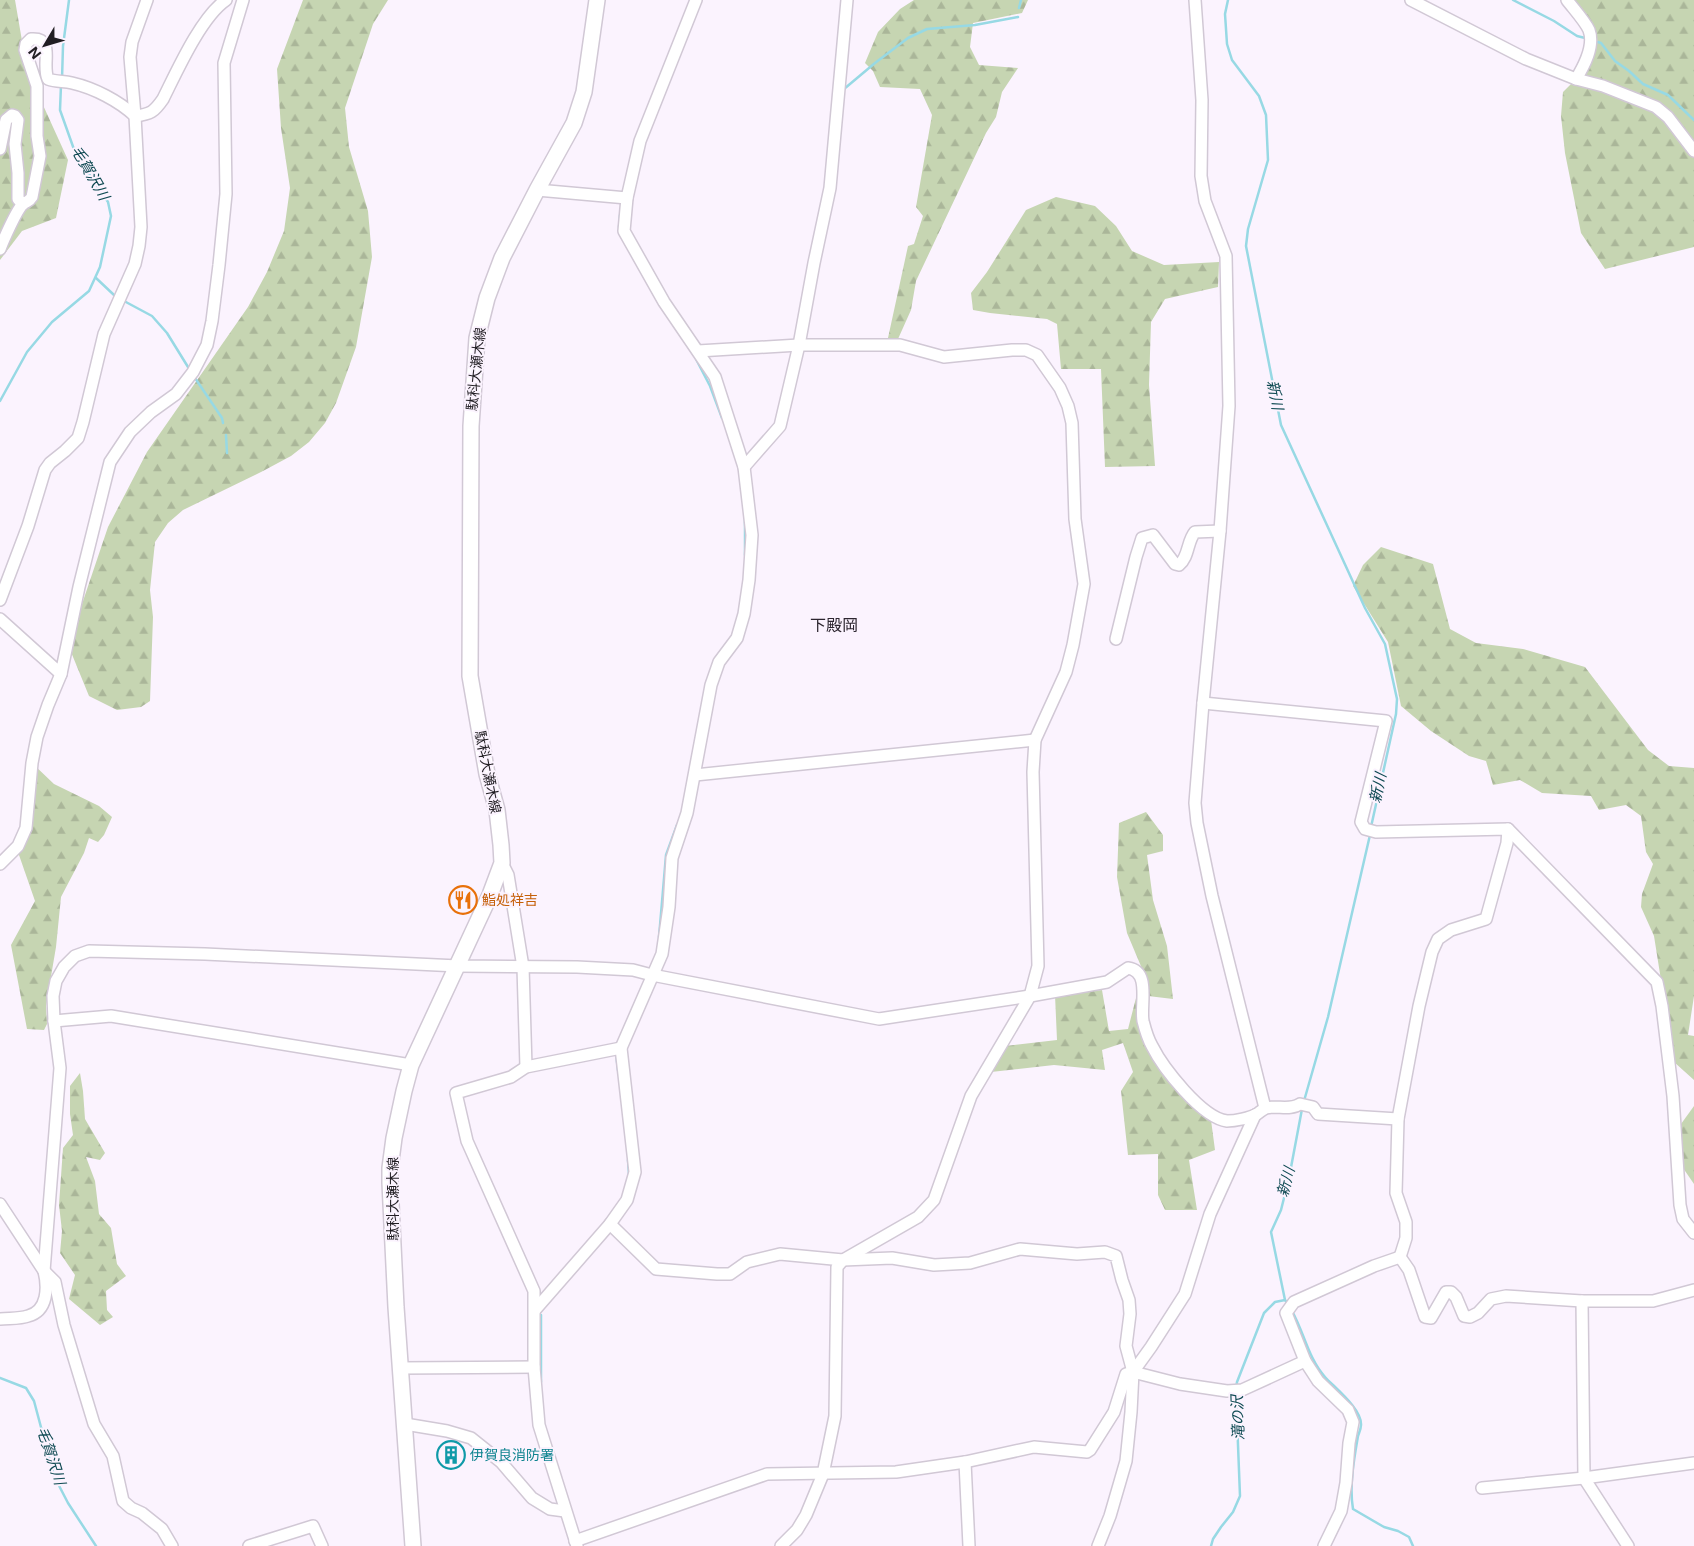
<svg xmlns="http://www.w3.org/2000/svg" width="1694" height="1546" font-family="Inter,'Noto Sans JP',sans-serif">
<defs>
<pattern id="forest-firs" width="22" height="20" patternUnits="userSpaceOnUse" patternTransform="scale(1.25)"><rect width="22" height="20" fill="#c6d5b2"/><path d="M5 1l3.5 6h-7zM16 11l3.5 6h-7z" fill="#aab699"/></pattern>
</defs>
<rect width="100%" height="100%" fill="#fbf3fe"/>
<g fill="url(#forest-firs)">
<polygon points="0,0 15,0 27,70 68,160 56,218 22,231 0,260"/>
<polygon points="303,0 388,0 373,24 345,108 349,147 368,211 372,257 356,347 336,403 325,423 309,442 291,456 263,471 183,510 168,523 155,542 150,590 153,617 150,701 141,707 117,710 89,696 71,652 82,604 108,527 147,452 248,307 267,272 284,231 290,188 281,128 277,69"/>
<polygon points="914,0 1028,0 1022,13 973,23 970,47 979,65 1018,68 1002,92 996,117 986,133 916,281 911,310 898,339 888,338 908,246 914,244 923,216 916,207 932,115 920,89 880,87 873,71 865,63 878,32 900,9"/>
<polygon points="1567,0 1694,0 1694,247 1605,269 1581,233 1565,153 1561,116 1563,92 1576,79 1590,43"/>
<polygon points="1056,197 1095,206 1116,226 1132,251 1164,265 1219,262 1218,287 1165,299 1151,322 1149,385 1155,466 1105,467 1101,369 1061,369 1057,324 1047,319 990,313 973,310 971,293 987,272 1026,210"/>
<polygon points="1381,547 1433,564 1450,629 1476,643 1523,649 1585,667 1648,750 1669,766 1694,768 1694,996 1688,1035 1694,1036 1694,1080 1674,1062 1654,936 1641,907 1642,894 1653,864 1646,852 1641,816 1626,805 1599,810 1591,796 1542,793 1520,780 1493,785 1486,761 1469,756 1431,731 1401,706 1388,642 1353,586 1363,565"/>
<polygon points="32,763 54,784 99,806 112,817 104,835 98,842 89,838 84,853 61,897 56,947 46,1006 47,1024 44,1030 27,1029 11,945 35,901 19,855"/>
<polygon points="1146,812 1163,835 1163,851 1147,855 1153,900 1167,946 1173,999 1148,996 1141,1038 1172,1086 1211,1120 1215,1150 1189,1160 1197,1210 1165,1210 1158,1195 1158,1154 1128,1155 1121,1091 1133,1072 1123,1043 1102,1050 1105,1070 1054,1065 991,1072 1006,1046 1057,1040 1055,995 1102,990 1109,1031 1128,1029 1143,971 1127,933 1117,877 1119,823"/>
<polygon points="80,1073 83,1091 85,1119 105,1153 100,1160 86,1157 95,1181 99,1214 111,1228 117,1264 126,1276 106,1291 107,1310 113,1317 100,1325 69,1299 75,1275 60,1253 62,1231 59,1205 63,1148 73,1135 70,1114 70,1086"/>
<polygon points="1694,1106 1694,1184 1683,1168 1681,1124"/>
</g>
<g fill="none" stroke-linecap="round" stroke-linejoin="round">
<g stroke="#97d9e4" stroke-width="2.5">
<polyline points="1228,0 1225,14 1227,44 1232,60 1259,96 1266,115 1268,160 1248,229 1246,246 1281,425 1365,608 1385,644 1397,699 1396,714 1371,827"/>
<polyline points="1513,0 1554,21 1577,36 1585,38"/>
<polyline points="1019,8 1021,0"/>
<polyline points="1598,42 1601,43 1615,61 1629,71 1643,84 1668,95 1694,120"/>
<polyline points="62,79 63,46 69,0"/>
<polyline points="844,89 875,63 908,38 927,29 975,25 1018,17"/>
<polyline points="619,227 620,215"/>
<polyline points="96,278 114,295"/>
<polyline points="124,301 152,316 167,333 188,367"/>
<polyline points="696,359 710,386 722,418"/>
<polyline points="195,378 222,418 223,423"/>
<polyline points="0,401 27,352 52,322 89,291 100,267 111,216 108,202 76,155 60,110 61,85"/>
<polyline points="226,435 227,453"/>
<polyline points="745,518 745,555"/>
<polyline points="659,937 666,855 677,825"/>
<polyline points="616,1053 618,1070"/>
<polyline points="1304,1101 1328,1017 1370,835"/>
<polyline points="628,1160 629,1174"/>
<polyline points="1288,1304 1285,1300 1271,1232 1281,1210 1289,1178 1302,1109"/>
<path d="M1292,1311c12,21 16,47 33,66 10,11 37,32 36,48 0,4 -2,8 -3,11 -4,23 -9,50 -5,73l31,18 14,4 11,6 4,9"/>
<polyline points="541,1315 541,1382"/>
<polyline points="0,1378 26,1388 34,1401 54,1476 68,1503 96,1546"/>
<polyline points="1236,1388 1237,1382 1264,1313 1275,1302 1285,1300"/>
<polyline points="1211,1546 1213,1539 1221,1527 1233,1512 1240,1496 1236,1394"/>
</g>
<defs>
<g id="minor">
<polyline points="1195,0 1202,100 1201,176 1205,201 1226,256 1229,406 1220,531 1203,703 1195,803 1197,823 1212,896 1265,1108"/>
<polyline points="1411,0 1526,59 1576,79 1603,86 1656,107 1668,117 1694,151"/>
<path d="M1567,0c6,8 18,21 22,30 6,16 -5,36 -13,49"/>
<polyline points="0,149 6,120 12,115 15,116 18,120 15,144 18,173 18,199 23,204"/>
<polyline points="537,190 627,198"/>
<path d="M0,249c3,-8 17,-40 23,-45 4,-3 6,-2 9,-7l8,-41 -3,-20v-50l-12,-36 1,-6 5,-5c25,-2 10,25 17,40 8,3 16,2 24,4 22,5 47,18 63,33 16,-2 19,-4 28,-17 14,-28 38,-82 63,-99"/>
<polyline points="698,351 799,345 900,345 944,357 1012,350 1026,350 1037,355 1060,388 1068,406 1072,423 1075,519 1084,584 1073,645 1066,672 1035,740 1033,772 1038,966 1030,996 971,1096 934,1200 918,1217 843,1260 837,1267 835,1416 823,1474 806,1515 797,1530 781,1546"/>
<polyline points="744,467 780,426 799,345 814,263 830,188 847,0"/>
<polyline points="0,600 28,526 45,470 50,463 65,451 78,438 83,422 104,334 135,264 139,246 141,227 135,116 130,57 132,42 147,0"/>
<polyline points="0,619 61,674 79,587 110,462 130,432 151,412 176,394 193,372 207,345 212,321 219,265 226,194 224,63 243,0"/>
<path d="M1116,639l20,-82 6,-19 11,-3 22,29 4,1c10,-8 8,-24 16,-33l25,-1"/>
<polyline points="1203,703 1386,721 1361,822 1365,829 1376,832 1508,829 1657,982 1662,1006 1673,1096 1680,1205 1683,1219 1694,1233"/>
<polyline points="695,775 1035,740"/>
<polyline points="502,863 508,875 523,967 526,1067"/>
<polyline points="0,864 18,846 26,828 32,763 37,737 48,705 61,674"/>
<polyline points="54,1021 111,1016 411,1065"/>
<polyline points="0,1204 44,1271 55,1282 64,1325 94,1424 113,1456 123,1501 131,1508 142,1513 162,1529 172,1546"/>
<polyline points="610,1224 656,1269 717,1274 730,1274 747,1262 780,1254 843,1260 892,1258 934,1265 970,1263 1020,1249 1077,1254 1105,1252 1116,1256 1122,1280 1129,1300 1130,1314 1126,1346 1133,1372 1131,1412 1126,1461 1110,1516 1098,1546"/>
<polyline points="1400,1257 1406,1238 1406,1222 1396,1193 1398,1119 1419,1006 1432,952 1438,939 1451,930 1486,919 1507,843 1508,829"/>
<polyline points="1400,1257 1409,1270 1425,1317 1431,1318 1446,1292 1451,1292 1456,1297 1464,1316 1470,1317 1478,1313 1491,1299 1506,1296 1582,1301 1653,1301 1694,1290"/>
<polyline points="1582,1301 1584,1478 1628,1546"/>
<polyline points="535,1310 610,1224 627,1200 635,1172 621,1048 662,954 669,907 672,858 687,813 711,685 719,662 737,638 744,614 749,580 752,535 744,467 715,377 664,302 624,231 627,198 640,141 696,0"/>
<path d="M0,1319c9,-1 20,0 28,-3 20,-5 20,-29 16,-45l16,-203 -6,-47 -1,-25 3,-15 8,-14 11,-11 14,-5 116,3 253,12 119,1 56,3 19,5 227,44 151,-23 77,-14 21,-14c23,3 12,37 15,53 2,8 5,18 9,25 11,22 50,72 75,75 8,0 23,-3 30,-7 3,-2 6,-5 9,-6 11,-3 24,3 34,-4l13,3 5,7 80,5"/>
<polyline points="401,1368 534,1367"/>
<polyline points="1133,1372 1151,1347 1185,1294 1210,1214 1255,1115"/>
<polyline points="405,1424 447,1431 471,1438 501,1462 532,1498 550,1509 565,1511"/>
<polyline points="965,1462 969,1546"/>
<polyline points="1482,1488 1584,1478 1694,1463"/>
<polyline points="575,1541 767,1474 896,1472 965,1462 1034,1447 1087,1452 1090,1450 1114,1412 1126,1374 1133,1372 1180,1384 1227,1391 1242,1390 1305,1361"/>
<polyline points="249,1546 313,1526 322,1546"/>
<polyline points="577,1546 539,1425 534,1367 534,1291 467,1141 456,1093 511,1077 526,1067 621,1048"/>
<polyline points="1324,1546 1341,1511 1346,1483 1349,1443 1353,1422 1348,1410 1318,1381 1305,1361 1286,1313 1294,1302 1374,1266 1400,1257"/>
</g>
<polyline id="major" points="413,1546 396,1307 390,1183 390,1168 394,1138 404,1091 411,1065 490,895 502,863 501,845 497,810 487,774 470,676 471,426 477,338 487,298 502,258 537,190 574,123 584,92 597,0"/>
</defs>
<use href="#minor" stroke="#d1c8d5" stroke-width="14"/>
<use href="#major" stroke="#d1c8d5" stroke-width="18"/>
<use href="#minor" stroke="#fff" stroke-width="11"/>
<use href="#major" stroke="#fff" stroke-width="15"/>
</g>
<defs>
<symbol id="restaurant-ring" viewBox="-11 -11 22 22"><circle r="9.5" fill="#fbf3fe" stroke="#e8710a" stroke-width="1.5"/><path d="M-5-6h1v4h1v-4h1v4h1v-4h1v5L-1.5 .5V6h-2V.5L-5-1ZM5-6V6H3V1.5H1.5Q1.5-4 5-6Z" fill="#e8710a"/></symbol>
<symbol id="building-ring" viewBox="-11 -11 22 22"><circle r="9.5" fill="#fbf3fe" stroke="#0f9aa8" stroke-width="1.5"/><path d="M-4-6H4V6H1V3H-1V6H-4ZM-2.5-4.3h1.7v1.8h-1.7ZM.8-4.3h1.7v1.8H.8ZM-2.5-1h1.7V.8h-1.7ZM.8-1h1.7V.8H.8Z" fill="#0f9aa8"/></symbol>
</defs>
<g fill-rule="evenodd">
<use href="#restaurant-ring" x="447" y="884" width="32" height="32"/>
<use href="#building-ring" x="435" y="1439" width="32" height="32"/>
</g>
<g text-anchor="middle" stroke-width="4" stroke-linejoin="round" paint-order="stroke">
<g font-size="14" fill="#211e23" stroke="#fbf3fe">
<text transform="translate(476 369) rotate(-84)" y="5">駄科大瀬木線</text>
<text transform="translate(488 772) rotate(79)" y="5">駄科大瀬木線</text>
<text transform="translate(393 1199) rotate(-90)" y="5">駄科大瀬木線</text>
</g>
<g font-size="14" fill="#c56008" stroke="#fbf3fe" text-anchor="start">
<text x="482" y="905">鮨処祥吉</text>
</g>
<g font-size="14" fill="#0d838f" stroke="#fbf3fe" text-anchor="start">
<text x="470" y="1460">伊賀良消防署</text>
</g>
<g font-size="15" font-style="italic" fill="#0f4a53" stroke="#fbf3fe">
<text transform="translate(90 173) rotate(60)" y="5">毛賀沢川</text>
<text transform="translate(1275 395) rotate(79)" y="5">新川</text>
<text transform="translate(1378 788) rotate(-78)" y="5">新川</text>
<text transform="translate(1286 1182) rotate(-75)" y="5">新川</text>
<text transform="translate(1238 1418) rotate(-92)" y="5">滝の沢</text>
<text transform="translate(51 1456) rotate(72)" y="5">毛賀沢川</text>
</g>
<g font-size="16" fill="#2d2630" stroke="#fbf3fe">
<text x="834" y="631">下殿岡</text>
</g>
</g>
<g transform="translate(45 45) rotate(232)" stroke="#fbf3fe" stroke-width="4" paint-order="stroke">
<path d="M0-4L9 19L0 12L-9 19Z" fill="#211e23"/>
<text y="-8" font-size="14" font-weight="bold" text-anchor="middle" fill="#211e23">N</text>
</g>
</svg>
